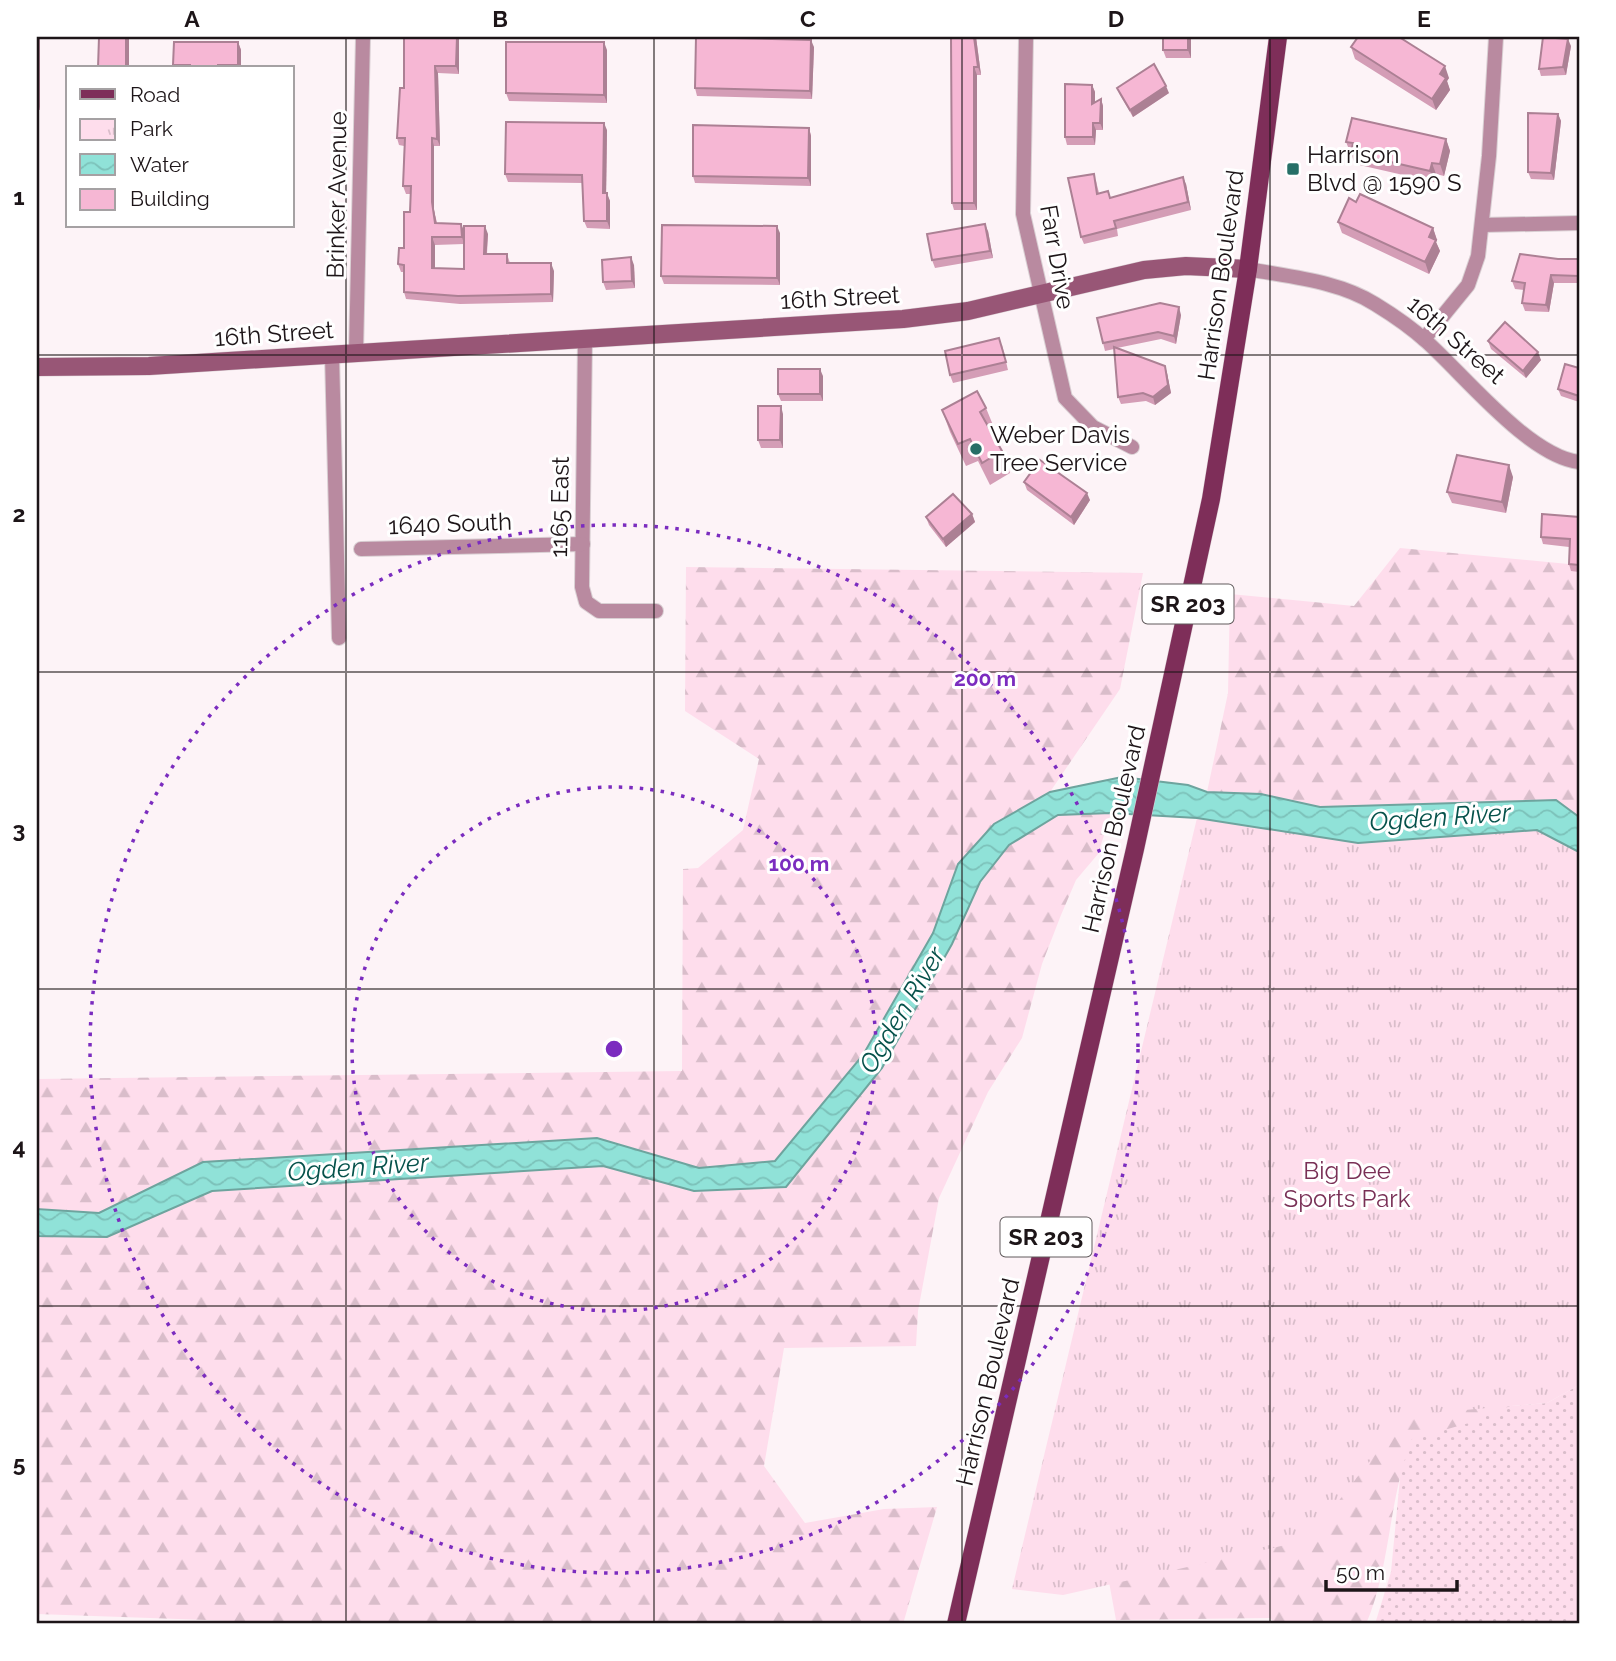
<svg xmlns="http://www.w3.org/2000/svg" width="1616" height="1661" font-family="Raleway,sans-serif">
<defs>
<pattern id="grass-dots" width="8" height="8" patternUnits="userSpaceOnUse" patternTransform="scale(1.75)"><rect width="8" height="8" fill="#feddec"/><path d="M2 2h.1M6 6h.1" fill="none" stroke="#d9bdca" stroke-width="1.8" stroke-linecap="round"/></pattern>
<pattern id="forest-firs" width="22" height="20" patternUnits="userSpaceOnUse" patternTransform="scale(1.75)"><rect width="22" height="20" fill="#feddec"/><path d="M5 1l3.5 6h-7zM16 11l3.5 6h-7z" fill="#d9bdca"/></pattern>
<pattern id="park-tufts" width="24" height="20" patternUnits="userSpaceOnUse" patternTransform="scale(1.75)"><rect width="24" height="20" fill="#feddec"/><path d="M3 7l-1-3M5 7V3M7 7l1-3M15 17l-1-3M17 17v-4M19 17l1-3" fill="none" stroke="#d9bdca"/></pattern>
<pattern id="water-waves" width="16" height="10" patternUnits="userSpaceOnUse" patternTransform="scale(1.75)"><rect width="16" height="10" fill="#90e2d8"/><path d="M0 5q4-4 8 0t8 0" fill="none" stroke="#7cc1b9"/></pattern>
</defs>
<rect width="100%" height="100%" fill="#fdf3f7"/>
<polygon fill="url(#grass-dots)" points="1579,1385 1579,1624 1375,1624 1391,1572 1406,1415 1547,1403"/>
<g fill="url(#forest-firs)">
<polygon points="1400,548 1579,565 1579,817 1556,800 1320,807 1261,794 1207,792 1228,693 1230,594 1354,606"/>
<polygon points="686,567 1143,573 1120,689 1050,792 994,824 958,864 933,933 863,1055 775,1161 699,1168 597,1138 203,1162 99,1213 37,1209 37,1079 682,1071 683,869 698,868 743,830 759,759 685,711"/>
<polygon points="1111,813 1098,854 1076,880 1061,915 1042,964 1022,1038 988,1092 939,1198 918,1311 916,1346 784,1348 764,1466 805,1523 884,1509 937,1507 903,1624 322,1624 37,1614 37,1236 107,1237 212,1191 603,1166 694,1191 786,1187 882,1068 952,944 980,883 1009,845 1058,815"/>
<path d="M1114,1304l423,91 -68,28 -57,16c-24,60 -21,128 -46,185h-90l-6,-6 -154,2 -9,-49z"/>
</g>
<polygon fill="url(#park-tufts)" points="1197,818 1358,843 1537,830 1579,852 1579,1385 1547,1403 1406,1415 1308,1540 1063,1595 1012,1589"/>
<polygon fill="url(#water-waves)" stroke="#6ea49e" stroke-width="2" points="1122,777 1188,785 1207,792 1261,794 1320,807 1556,800 1579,817 1579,852 1537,830 1358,843 1197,818 1111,813 1058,815 1009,845 980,882 952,944 882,1068 786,1187 694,1191 603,1166 212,1191 107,1237 37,1236 37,1209 99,1213 203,1162 597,1138 699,1168 775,1161 863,1055 933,933 958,864 994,824 1050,792"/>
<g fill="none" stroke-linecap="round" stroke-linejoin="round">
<defs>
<g id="street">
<polyline points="1026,37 1023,214 1065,398 1093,427 1132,447"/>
<polyline points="1482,225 1579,223"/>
<path d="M1248,269c42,8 91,12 127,35 18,11 37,24 52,38 38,34 102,114 152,120"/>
<polyline points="585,339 582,587 586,602 599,611 656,611"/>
<polyline points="1424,339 1468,285 1478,256 1489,156 1496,37"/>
<polyline points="356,353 363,37"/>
<polyline points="332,355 339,638"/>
<polyline points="361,549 583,544"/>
</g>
<polyline id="secondary" points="37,367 149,366 903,319 968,311 1144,270 1186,266 1248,269"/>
<polyline id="primary" points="956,1624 1135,849 1211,499 1248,269 1278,37"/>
</defs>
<use href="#street" stroke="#d9cfd3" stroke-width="16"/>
<use href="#secondary" stroke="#d9cfd3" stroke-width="19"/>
<use href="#primary" stroke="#d9cfd3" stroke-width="19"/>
<use href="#street" stroke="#b98aa0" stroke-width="14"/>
<use href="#secondary" stroke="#985676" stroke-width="18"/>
<use href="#primary" stroke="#7e2e59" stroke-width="18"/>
</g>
<g fill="#d49db6" fill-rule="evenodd">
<rect x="37" y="37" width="3" height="73"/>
<path d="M404,37h55v37l-21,-1 2,73h-6v64l3,13 24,1 3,7 24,3 -1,20h20l3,9 44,8 -1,31 -93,2 -54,-5 -2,-7v-20h-3l-3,-8 6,-16 6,-36 1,-18h-5l-3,-8 1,-40 -5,-1 -2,-7 7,-50zM464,244v25l-29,-1v-23z"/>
<polygon points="976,37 981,75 977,75 977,210 954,210 952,203"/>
<polygon points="1191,37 1191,58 1166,58 1163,50"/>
<polygon points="238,42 241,50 241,68 175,68 173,65"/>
<polygon points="1571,46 1566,75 1541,76 1539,69"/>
<polygon points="814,47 812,99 697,96 695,88"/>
<polygon points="1351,47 1449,78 1447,81 1450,90 1436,110 1355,59"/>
<polygon points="607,50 607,103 509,101 506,93"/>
<polygon points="1092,85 1095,92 1095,103 1101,99 1103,106 1103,130 1096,130 1095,145 1067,145 1065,137"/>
<polygon points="1117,88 1169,93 1133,117 1120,95"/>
<polygon points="1558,114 1561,121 1554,180 1531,179 1528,172"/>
<polygon points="809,128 811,136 811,186 695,183 693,176"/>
<polygon points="607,130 606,193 610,201 610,229 587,228 584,221 583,183 508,182 505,174"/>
<polygon points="1446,139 1450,151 1444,176 1436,174 1434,182 1355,164 1346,142"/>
<polygon points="1096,181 1099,193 1111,198 1186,184 1191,210 1117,229 1118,236 1084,244 1081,237"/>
<polygon points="1356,202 1433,228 1437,240 1436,242 1440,251 1429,274 1342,233 1338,222"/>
<polygon points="988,231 993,258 935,268 932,260"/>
<polygon points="780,233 780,285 664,284 661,276"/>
<polygon points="1558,259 1579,259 1579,283 1554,283 1549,312 1525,311 1522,303 1524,290 1515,289 1512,281"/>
<polygon points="634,265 635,288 606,290 603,282"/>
<polygon points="1181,315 1176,344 1161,339 1117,348 1167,373 1171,393 1155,405 1146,401 1121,404 1118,397 1114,349 1105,351 1103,343"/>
<polygon points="1488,341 1541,360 1526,378 1491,349"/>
<polygon points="1002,345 1008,370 953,383 950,375"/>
<polygon points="1579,368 1579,402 1561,396 1558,389"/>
<polygon points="823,376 823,401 781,401 778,394"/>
<polygon points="986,408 995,430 991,432 1002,451 1010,473 990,485 978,461 966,466 950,432 942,410"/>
<polygon points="783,414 783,448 761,448 758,440"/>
<polygon points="1513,477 1506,513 1452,503 1447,492"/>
<polygon points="1024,482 1090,500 1074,525 1027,490"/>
<polygon points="972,514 975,522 946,547 929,525 926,517"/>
<polygon points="1579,517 1579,572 1571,571 1569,564 1569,547 1543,544 1541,537"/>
</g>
<g fill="#ac8094">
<polygon points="38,37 40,37 40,110 38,103"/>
<rect x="126" y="37" width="3" height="31"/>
<polygon points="457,37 459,37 459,74 456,66"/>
<polygon points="974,37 976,37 981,75 978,67"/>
<polygon points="1188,37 1191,37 1191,58 1188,50"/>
<polygon points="1568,39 1571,46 1566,75 1563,67"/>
<polygon points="811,40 814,47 812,99 810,91"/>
<polygon points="238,42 241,50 241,68 239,68 238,65"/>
<polygon points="604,42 607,50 607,103 604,95"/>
<polygon points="435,66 438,73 440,146 437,139"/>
<polygon points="1445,66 1449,78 1447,81 1450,90 1436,110 1432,99 1440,74"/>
<polygon points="974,67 977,75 977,210 974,203"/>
<polygon points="1092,85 1095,92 1095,112 1092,104"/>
<polygon points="1166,86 1169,93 1133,117 1130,110"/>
<polygon points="1101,99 1103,106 1103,130 1100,123"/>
<polygon points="1558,114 1561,121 1554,180 1551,173"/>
<polygon points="604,123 607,130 606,201 603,193"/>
<polygon points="1093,123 1096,130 1095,145 1093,137"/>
<polygon points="809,128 811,136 811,186 808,178"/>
<polygon points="432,138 434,146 434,210 438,230 435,223 432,202"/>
<polygon points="1446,139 1450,151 1444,176 1440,164"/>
<polygon points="1432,163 1436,174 1434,182 1430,171"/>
<polygon points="1183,177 1186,184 1191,210 1188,202"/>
<polygon points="607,193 610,201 610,229 607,221"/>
<polygon points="461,224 464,231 464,244 462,237"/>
<polygon points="985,224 988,231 993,258 990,251"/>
<polygon points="485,226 488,234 486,261 484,254"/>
<polygon points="777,226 780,233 780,285 777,278"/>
<polygon points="1433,228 1437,240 1436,242 1440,251 1429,274 1425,262 1429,237"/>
<polygon points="432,237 435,245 435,276 432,268"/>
<polygon points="631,257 634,265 635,288 632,281"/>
<polygon points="551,263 554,271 553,302 551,294"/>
<polygon points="1551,275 1554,283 1549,312 1546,305"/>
<polygon points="1179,307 1181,315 1176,344 1174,336"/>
<polygon points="1538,352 1541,360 1526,378 1523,371"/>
<polygon points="1165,366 1167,373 1171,393 1155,405 1153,397"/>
<polygon points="820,369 823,376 823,401 820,394"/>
<polygon points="781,406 783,414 783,448 780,440"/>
<polygon points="1509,465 1513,477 1506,513 1502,502"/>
<polygon points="1087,493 1090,500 1074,525 1071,517"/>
<polygon points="972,514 975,522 946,547 943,539"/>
</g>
<g fill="#f6b7d4" stroke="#ac8094" stroke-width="2">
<rect x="37" y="37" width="1" height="66"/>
<polygon points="99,37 126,37 126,68 98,68"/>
<polygon points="404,37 457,37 456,66 435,66 437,139 432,138 432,202 435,223 461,224 462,237 432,237 432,268 464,269 464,226 485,226 484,254 507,254 507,263 551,263 551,294 458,296 404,292 404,265 398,264 399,248 404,248 404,212 410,212 411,186 403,186 405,138 397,138 400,88 404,88"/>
<polygon points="696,37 811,40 810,91 695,88"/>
<polygon points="951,37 974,37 978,67 974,67 974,203 952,203"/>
<rect x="1163" y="37" width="25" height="13"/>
<polygon points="1358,37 1399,37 1445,66 1440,74 1446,78 1432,99 1351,47"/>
<polygon points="1543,37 1568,39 1563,67 1539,69"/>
<polygon points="174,42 238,42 238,65 218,65 218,68 190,68 190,65 173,65"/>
<polygon points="506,42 604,42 604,95 506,93"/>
<polygon points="1154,64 1166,86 1130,110 1117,88"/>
<polygon points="1065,84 1092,85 1092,104 1101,99 1100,123 1093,123 1093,137 1065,137"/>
<polygon points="1528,113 1558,114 1551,173 1528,172"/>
<polygon points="1352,118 1446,139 1440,164 1432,163 1430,171 1351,153 1353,143 1346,142"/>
<polygon points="506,122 604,123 603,193 607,193 607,221 584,221 582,175 505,174"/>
<polygon points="693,125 809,128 808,178 693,176"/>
<polygon points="1094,174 1097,194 1108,191 1110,198 1183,177 1188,202 1114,221 1116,228 1081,237 1068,178"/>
<polygon points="1360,194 1433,228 1429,237 1436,240 1425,262 1338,222 1349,198 1356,202"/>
<polygon points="985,224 990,251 932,260 927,234"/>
<polygon points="662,225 777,226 777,278 661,276"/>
<polygon points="1520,254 1558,259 1579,259 1579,276 1551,275 1546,305 1522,303 1525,283 1512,281"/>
<polygon points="631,257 632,281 603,282 602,260"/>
<polygon points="1160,303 1179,307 1174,336 1158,332 1103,343 1097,318"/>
<polygon points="1505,322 1538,352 1523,371 1488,341"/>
<polygon points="999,338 1006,362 950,375 945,351"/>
<polygon points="1114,347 1165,366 1168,385 1153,397 1143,393 1118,397"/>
<polygon points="1565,364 1579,368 1579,396 1558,389"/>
<rect x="778" y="369" width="42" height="25"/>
<polygon points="977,391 986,408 980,412 1002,451 982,463 970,439 958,444 942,410"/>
<polygon points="758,406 781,406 780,440 758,440"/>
<polygon points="1457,455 1509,465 1502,502 1447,492"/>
<polygon points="1040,460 1087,493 1071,517 1024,482"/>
<polygon points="953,494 972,514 943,539 926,517"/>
<polygon points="1542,514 1579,517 1579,565 1569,564 1570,539 1541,537"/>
</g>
<path fill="none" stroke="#1d1518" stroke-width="2" stroke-opacity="0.55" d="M346,37v1587M654,37v1587M962,37v1587M1270,37v1587M37,355h1542M37,672h1542M37,989h1542M37,1306h1542"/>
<g fill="none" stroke="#7b2cbf" stroke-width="3.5" stroke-dasharray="3.5 7">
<circle cx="614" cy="1049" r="262"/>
<circle cx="614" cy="1049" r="524"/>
</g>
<g fill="#266f67" stroke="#fff" stroke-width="2.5">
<rect x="1286" y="162" width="14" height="14" rx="3.5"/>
<circle cx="976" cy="449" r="7"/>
</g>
<g text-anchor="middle" stroke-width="6" stroke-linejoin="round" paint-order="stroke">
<g fill="#fff" stroke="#615b5d" stroke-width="2">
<rect x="1142.5" y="584.5" width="91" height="39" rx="5"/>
<rect x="1000.5" y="1217.5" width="91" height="39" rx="5"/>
</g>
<g font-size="23" font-weight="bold" fill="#1d1518">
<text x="1188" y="612">SR 203</text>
<text x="1046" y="1245">SR 203</text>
</g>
<g font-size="24" fill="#1d1518" stroke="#fff" text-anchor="start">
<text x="1307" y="163">Harrison<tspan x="1307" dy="28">Blvd @ 1590 S</tspan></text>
<text x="990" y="443">Weber Davis<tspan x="990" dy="28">Tree Service</tspan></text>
</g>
<g font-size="24" fill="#1d1518" stroke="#fff">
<text transform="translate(337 195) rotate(-89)" y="8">Brinker Avenue</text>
<text transform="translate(1057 257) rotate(80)" y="8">Farr Drive</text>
<text transform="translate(1221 275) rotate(-82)" y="8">Harrison Boulevard</text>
<text transform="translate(840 298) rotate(-3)" y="8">16th Street</text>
<text transform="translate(274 334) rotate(-4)" y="8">16th Street</text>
<text transform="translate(1456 340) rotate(41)" y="8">16th Street</text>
<text transform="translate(560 507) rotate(-89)" y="8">1165 East</text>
<text transform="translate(450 524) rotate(-2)" y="8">1640 South</text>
<text transform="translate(1114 829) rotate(-77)" y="8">Harrison Boulevard</text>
<text transform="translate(988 1382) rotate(-77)" y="8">Harrison Boulevard</text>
</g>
<g font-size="24" fill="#793056" stroke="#fff">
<text x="1347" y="1179">Big Dee<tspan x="1347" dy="28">Sports Park</tspan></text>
</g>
<g font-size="26" font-style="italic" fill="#06524b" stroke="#fff">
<text transform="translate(1440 817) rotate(-4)" y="9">Ogden River</text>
<text transform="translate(902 1010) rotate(-59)" y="9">Ogden River</text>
<text transform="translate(358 1167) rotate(-4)" y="9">Ogden River</text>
</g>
</g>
<circle cx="614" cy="1049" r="10" fill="#7b2cbf" stroke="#fff" stroke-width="3.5"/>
<g font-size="21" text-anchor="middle" font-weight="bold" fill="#7b2cbf" stroke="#fff" stroke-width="6" stroke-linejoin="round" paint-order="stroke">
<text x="985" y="686">200 m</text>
<text x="799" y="871">100 m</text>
</g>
<rect width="1616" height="1661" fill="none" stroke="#ffffff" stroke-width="77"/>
<rect x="66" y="66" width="228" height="161" fill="#ffffff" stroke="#a5a1a3" stroke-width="2"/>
<rect x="80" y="89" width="35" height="10" fill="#7e2e59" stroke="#a5a1a3" stroke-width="2"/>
<text x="130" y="102" font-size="21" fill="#1d1518">Road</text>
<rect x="80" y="119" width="35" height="21" fill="url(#park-tufts)" stroke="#a5a1a3" stroke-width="2"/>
<text x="130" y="136" font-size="21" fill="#1d1518">Park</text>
<rect x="80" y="154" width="35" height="21" fill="url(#water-waves)" stroke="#a5a1a3" stroke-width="2"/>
<text x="130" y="172" font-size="21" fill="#1d1518">Water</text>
<rect x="80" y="189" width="35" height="21" fill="#f6b7d4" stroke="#a5a1a3" stroke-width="2"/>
<text x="130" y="206" font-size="21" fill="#1d1518">Building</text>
<path d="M1326 1580v10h131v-10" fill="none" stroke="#1d1518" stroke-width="3.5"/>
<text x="1336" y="1580" font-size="21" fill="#1d1518" stroke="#ffffff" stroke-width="5" paint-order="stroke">50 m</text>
<rect x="38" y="38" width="1540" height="1584" fill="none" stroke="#1d1518" stroke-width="2.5"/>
<g font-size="23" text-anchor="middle" font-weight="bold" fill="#1d1518">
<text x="192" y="27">A</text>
<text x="500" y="27">B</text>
<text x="808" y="27">C</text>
<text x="1116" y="27">D</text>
<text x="1424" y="27">E</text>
<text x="19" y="205">1</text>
<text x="19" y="522">2</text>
<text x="19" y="838">3</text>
<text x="19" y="1155">4</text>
<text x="19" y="1472">5</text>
</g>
</svg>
